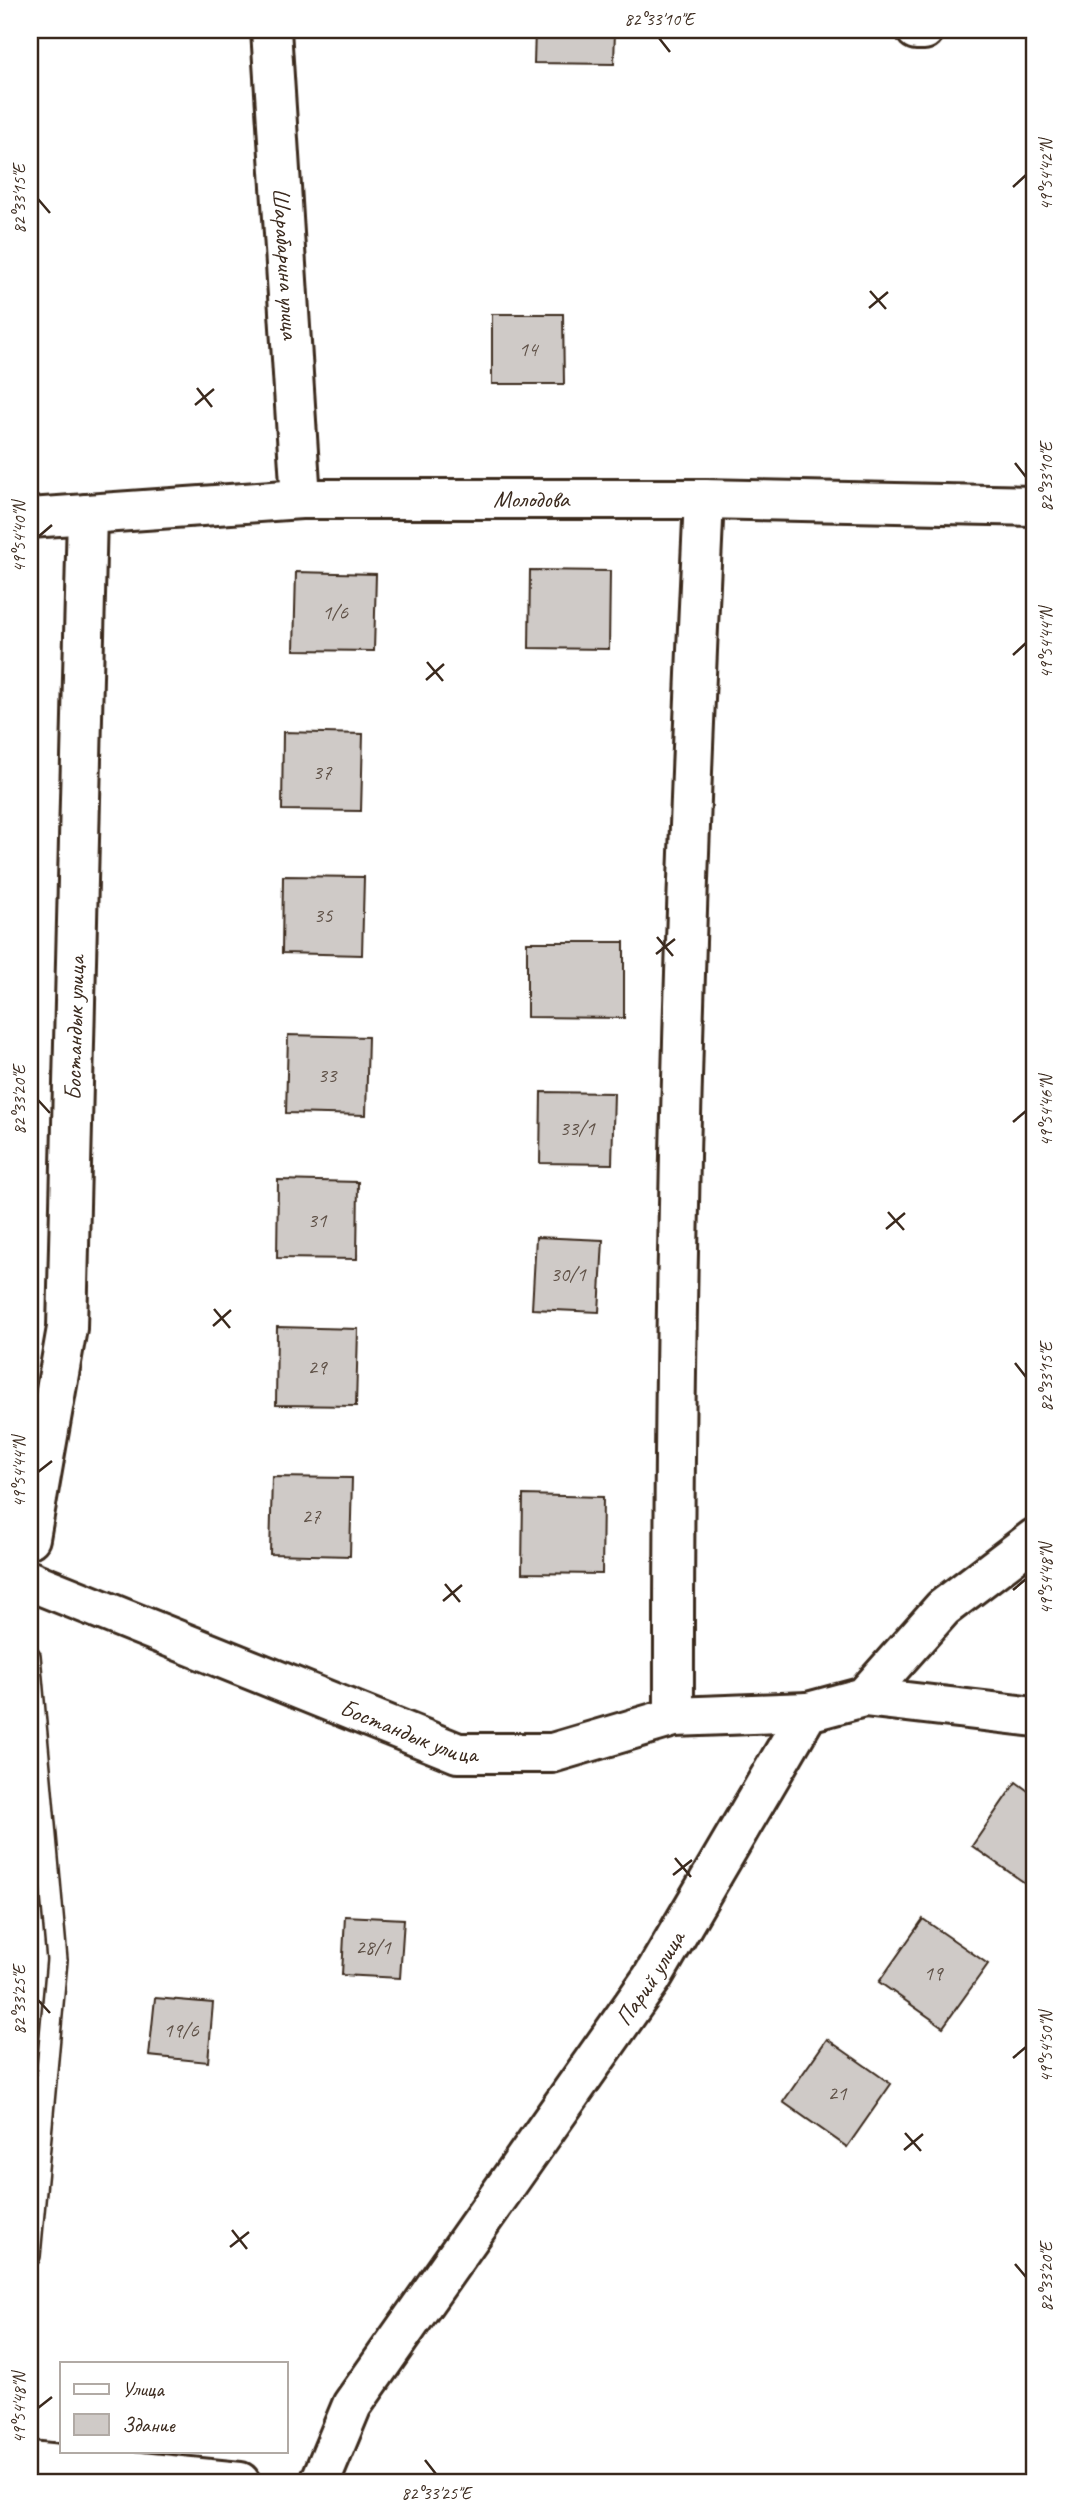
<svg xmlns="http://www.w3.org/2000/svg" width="1065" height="2512" font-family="Caveat,sans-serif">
<rect width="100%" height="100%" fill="#fff"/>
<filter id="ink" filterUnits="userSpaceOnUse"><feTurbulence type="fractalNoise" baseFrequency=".0143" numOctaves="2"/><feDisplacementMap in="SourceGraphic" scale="14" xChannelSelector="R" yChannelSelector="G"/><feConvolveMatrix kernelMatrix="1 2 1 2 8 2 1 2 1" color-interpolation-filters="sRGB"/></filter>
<g filter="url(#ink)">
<g fill="#cfcac7" stroke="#3b2a1e" stroke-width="2">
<polygon points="535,30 615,30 614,64 534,63"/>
<polygon points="492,314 563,314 564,384 492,384"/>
<polygon points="530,570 610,571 609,649 529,648"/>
<polygon points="296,572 376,574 374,651 294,650"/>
<polygon points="283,732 363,734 361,811 282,810"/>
<polygon points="283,876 364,877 362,955 282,953"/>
<polygon points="527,942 624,942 624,1018 527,1017"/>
<polygon points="288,1035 368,1037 366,1115 286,1113"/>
<polygon points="541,1092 614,1093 612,1164 540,1163"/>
<polygon points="278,1180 358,1182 357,1259 277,1258"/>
<polygon points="536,1237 603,1240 599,1312 532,1309"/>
<polygon points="277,1327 358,1329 356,1406 276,1405"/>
<polygon points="272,1477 352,1478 350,1556 270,1554"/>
<polygon points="523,1495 603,1497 602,1574 522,1573"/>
<polygon points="1016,1782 1035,1796 1035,1890 972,1846"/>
<polygon points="345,1916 404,1919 400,1978 342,1975"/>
<polygon points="923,1919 988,1964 943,2027 879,1982"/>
<polygon points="155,1998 213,2003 208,2062 149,2056"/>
<polygon points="827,2039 891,2084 847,2147 783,2102"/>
</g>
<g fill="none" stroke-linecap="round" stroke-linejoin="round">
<defs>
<polyline id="service" points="30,1656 57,1960 30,2256"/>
<g id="minor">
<path id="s1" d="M271,30l30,469"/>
<polyline points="916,30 924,30"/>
<path id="s2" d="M30,518l271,-19h403l331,7"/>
<path id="s3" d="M30,1538l37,-210 20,-814"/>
<path id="s4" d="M30,1581l428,172h94l122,-36 134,-5"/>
<polyline points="864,1697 1035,1717"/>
<polyline points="30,2461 240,2482"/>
<path id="s5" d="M320,2482l32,-77 300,-427 156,-266 56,-15 79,-89 92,-70"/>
</g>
<path id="tertiary" d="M674,1717c-1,-406 10,-812 30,-1218"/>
</defs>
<use href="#service" stroke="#3b2a1e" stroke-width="24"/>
<use href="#minor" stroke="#3b2a1e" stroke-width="44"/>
<use href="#tertiary" stroke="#3b2a1e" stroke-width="44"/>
<use href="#service" stroke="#fff" stroke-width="19"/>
<use href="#minor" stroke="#fff" stroke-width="38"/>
<use href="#tertiary" stroke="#fff" stroke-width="38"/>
</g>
</g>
<path fill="none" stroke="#3b2a1e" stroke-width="2.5" d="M659,38l11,14M1013,187l13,-12M38,199l12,14M870,291l16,18M869,308l19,-16M197,388l15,19M195,405l19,-16M1015,463l11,14M38,537l14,-12M1013,655l13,-12M427,662l16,19M426,680l18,-16M657,937l16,19M656,954l19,-15M38,1100l12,13M1013,1122l13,-11M888,1212l16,18M886,1229l19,-16M214,1309l16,19M213,1326l18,-16M1015,1363l11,14M38,1472l14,-11M445,1584l15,18M1013,1590l13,-11M443,1601l19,-16M675,1858l16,19M673,1875l19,-15M38,2000l12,13M1013,2058l13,-11M905,2133l16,18M904,2150l19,-16M232,2230l15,19M230,2247l19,-15M1015,2264l11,13M38,2408l14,-11M425,2460l11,14"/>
<g text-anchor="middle" stroke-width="5" stroke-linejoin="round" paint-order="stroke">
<g font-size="21" fill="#605248">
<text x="528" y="356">14</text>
<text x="335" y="619">1/6</text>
<text x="322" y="779">37</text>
<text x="323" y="922">35</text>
<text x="327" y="1082">33</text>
<text x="577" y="1135">33/1</text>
<text x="317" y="1227">31</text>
<text x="568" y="1281">30/1</text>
<text x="317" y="1374">29</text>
<text x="311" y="1523">27</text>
<text x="373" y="1954">28/1</text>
<text x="933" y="1980">19</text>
<text x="181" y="2037">19/6</text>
<text x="837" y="2100">21</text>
</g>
<g font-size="24" fill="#3b2a1e" stroke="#fff">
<text dy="8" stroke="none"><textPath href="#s1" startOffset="234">Шарабарина улица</textPath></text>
<text dy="8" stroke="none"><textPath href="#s2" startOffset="502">Молодова</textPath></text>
<text dy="8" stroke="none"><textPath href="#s3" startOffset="513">Бостандык улица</textPath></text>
<text dy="8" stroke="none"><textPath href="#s4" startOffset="408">Бостандык улица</textPath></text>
<text dy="8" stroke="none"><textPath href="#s5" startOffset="604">Парий улица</textPath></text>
</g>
</g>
<rect width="1065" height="2512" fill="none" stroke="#fff" stroke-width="77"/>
<rect x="60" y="2362" width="228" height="91" fill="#ffffff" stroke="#b1aaa5" stroke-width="2"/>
<rect x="74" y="2384" width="35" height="10" fill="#ffffff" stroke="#b1aaa5" stroke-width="2"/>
<text x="122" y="2396" font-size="21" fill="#3b2a1e">Улица</text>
<rect x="74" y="2414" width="35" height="21" fill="#cfcac7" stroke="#b1aaa5" stroke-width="2"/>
<text x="122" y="2432" font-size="21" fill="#3b2a1e">Здание</text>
<rect x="38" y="38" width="988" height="2436" fill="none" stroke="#3b2a1e" stroke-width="2.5"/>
<g font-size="18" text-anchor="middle" fill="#3b2a1e">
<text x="659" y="25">82°33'10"E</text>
<text transform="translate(1046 175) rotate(-90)" y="6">49°54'42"N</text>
<text transform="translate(19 199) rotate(-90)" y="6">82°33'15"E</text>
<text transform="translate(1046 477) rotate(-90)" y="6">82°33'10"E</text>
<text transform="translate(19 537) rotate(-90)" y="6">49°54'40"N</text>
<text transform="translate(1046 643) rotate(-90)" y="6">49°54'44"N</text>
<text transform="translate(19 1100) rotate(-90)" y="6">82°33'20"E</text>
<text transform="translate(1046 1111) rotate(-90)" y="6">49°54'46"N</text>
<text transform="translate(1046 1377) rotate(-90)" y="6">82°33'15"E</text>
<text transform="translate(19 1472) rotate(-90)" y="6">49°54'44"N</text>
<text transform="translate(1046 1579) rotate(-90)" y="6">49°54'48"N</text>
<text transform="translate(19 2000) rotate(-90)" y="6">82°33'25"E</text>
<text transform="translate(1046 2047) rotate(-90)" y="6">49°54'50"N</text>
<text transform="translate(1046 2277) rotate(-90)" y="6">82°33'20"E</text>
<text transform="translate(19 2408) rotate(-90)" y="6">49°54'48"N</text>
<text x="436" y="2499">82°33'25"E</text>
</g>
</svg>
